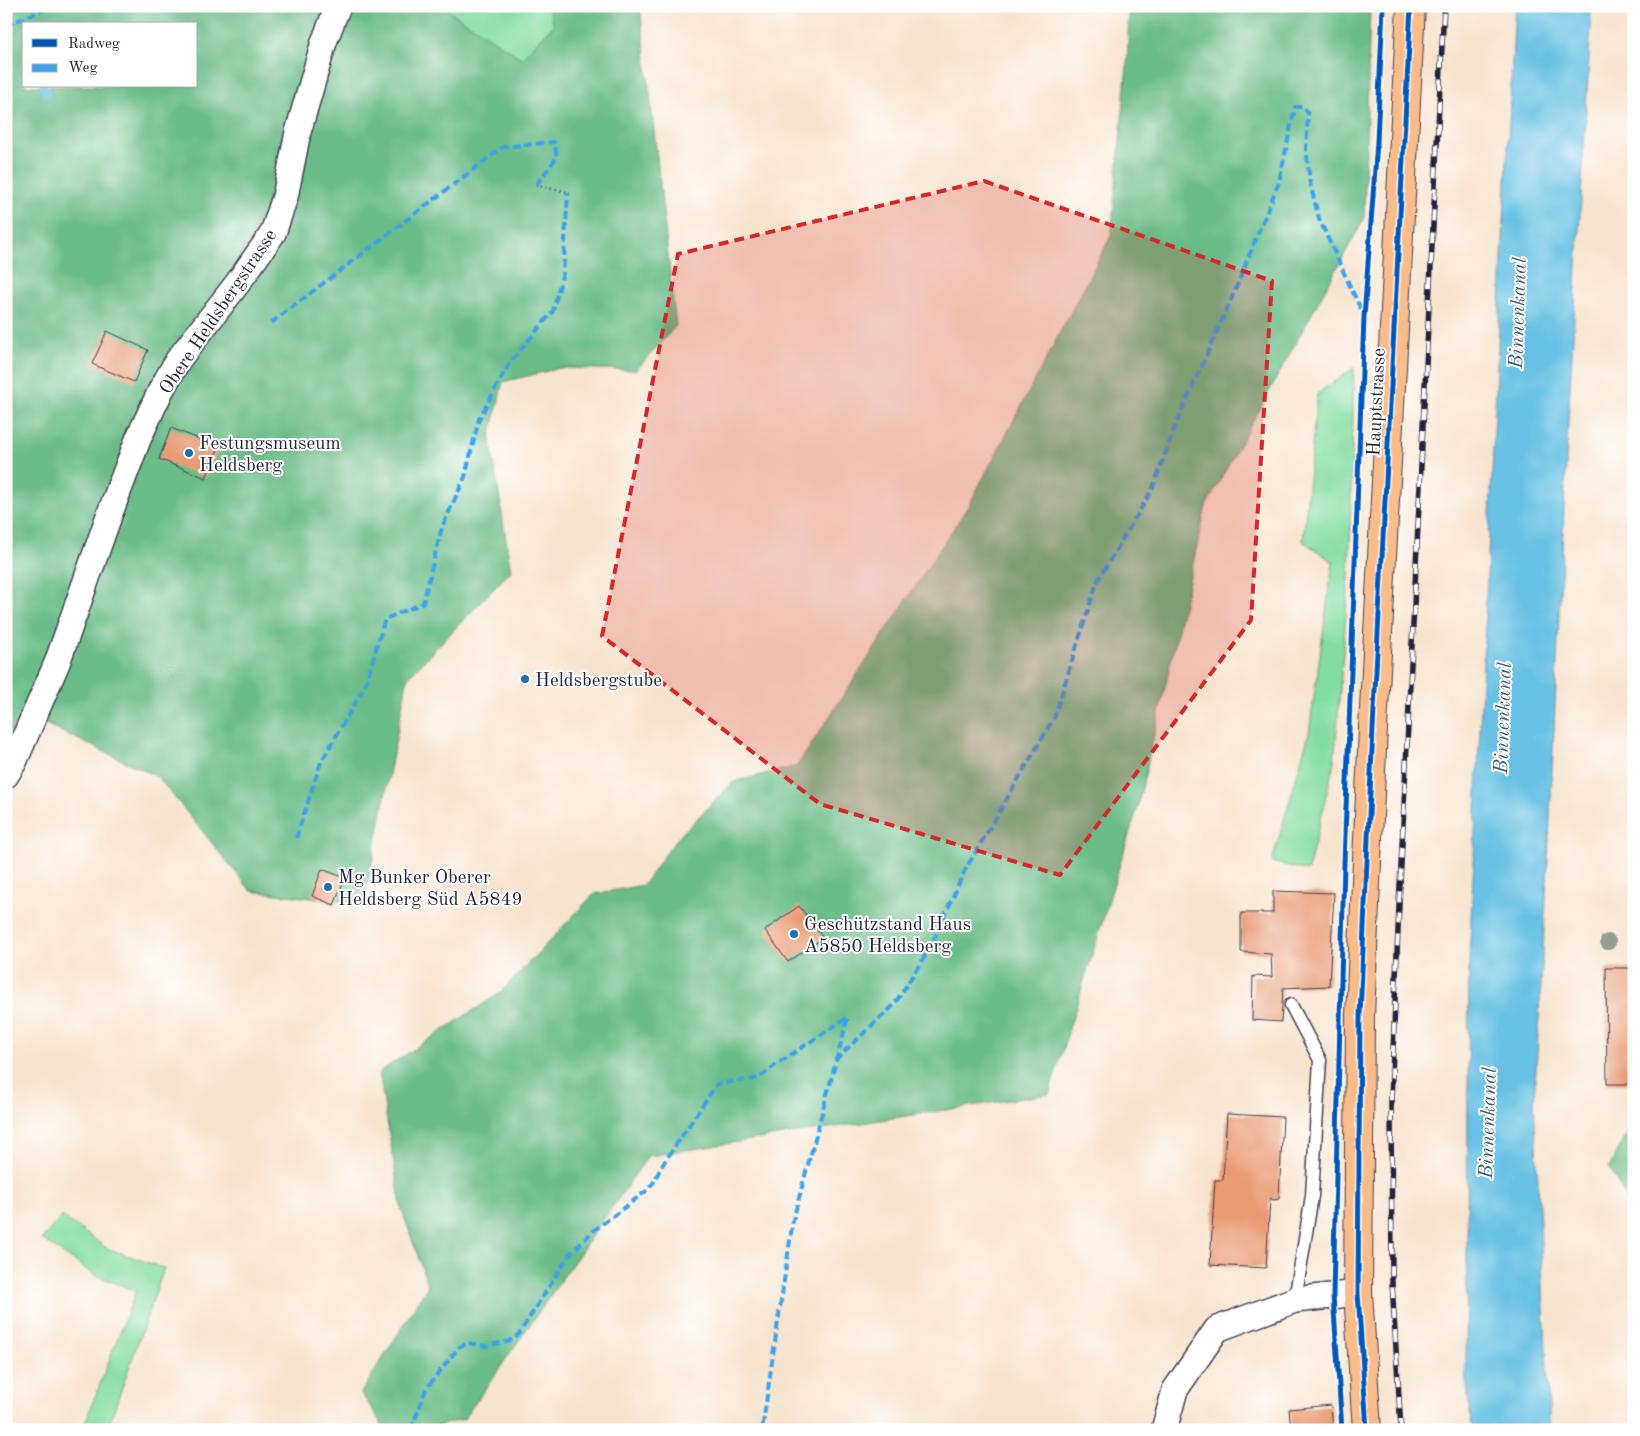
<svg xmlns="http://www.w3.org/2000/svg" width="1640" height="1436" font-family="'Old Standard TT',serif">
<rect width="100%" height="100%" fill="#fff"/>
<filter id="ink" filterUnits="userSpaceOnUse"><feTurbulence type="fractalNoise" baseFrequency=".02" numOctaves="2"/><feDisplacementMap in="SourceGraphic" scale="10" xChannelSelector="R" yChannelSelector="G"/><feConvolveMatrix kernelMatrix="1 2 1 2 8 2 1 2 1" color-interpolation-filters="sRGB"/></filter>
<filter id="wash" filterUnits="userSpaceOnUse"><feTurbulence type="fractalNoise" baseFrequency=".0096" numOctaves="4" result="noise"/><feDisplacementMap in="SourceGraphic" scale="20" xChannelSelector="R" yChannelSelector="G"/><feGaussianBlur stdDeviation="1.12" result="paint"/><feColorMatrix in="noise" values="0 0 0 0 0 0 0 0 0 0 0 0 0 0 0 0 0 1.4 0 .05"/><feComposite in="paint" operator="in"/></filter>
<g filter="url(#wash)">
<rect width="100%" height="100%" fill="#f7e4cf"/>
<g fill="#83dca2" stroke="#527f6e">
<polygon points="441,6 548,6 554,25 521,58"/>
<polygon points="1354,368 1349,578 1334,763 1308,871 1272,862 1309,733 1333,562 1303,541 1317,394"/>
<polygon points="62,1216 106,1248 164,1268 107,1430 82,1430 136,1291 93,1274 42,1239"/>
</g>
<g fill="#6abc88" stroke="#466f62" fill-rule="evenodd">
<path d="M6,6h435l80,52 33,-32 -6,-20h92l36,320 -40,44 -76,-2 -57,14 -13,56 21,133 -103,106 -44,227 -113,-13 -93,-114 -136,-64 -16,68zM24,24h172v62h-172z"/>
<polygon points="1129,6 1370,6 1364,219 1206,506 1138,806 1049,1094 648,1156 464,1419 422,1430 386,1430 361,1393 428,1286 401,1207 379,1072 500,993 594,894 643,885 675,841 733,782 797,766 969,505 1111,236 1127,65"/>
<polygon points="1630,1128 1634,1128 1634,1212 1609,1167"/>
</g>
<polygon fill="#67c1e4" stroke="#447290" points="1515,6 1592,6 1567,441 1548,862 1534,1104 1550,1430 1472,1430 1466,1378 1469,961 1503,239"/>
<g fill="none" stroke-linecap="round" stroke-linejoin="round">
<polyline stroke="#67c1e4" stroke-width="9" points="44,86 46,93"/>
</g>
<g id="blocks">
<g fill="#e99b73">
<polygon points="107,331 148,350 134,382 92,364"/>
<polygon points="171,428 219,447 206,478 159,459"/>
<polygon points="322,869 345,878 334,905 312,896"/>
<polygon points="1273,891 1334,893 1329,986 1283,988 1281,1022 1252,1020 1253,976 1272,977 1271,954 1241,952 1241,913 1273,913"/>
<polygon points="799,906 823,938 788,962 765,930"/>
<polygon points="1606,968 1634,968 1634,1084 1607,1084"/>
<polygon points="1227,1114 1283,1117 1279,1199 1273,1200 1270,1198 1266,1268 1210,1265 1215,1180 1223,1180"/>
<polygon points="1331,1405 1333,1430 1291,1430 1289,1409"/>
</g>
</g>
</g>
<g filter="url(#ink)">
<use href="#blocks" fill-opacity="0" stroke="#423f51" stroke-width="1"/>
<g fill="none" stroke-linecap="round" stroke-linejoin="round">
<defs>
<polyline id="lane" points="1291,1005 1320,1060 1312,1196 1295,1300"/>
<g id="street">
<polyline points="6,775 14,762 57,663 110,513 139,437 161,390 178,360 237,284 273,233 285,197 298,132 324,42 338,6"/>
<polyline points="1164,1430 1175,1390 1217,1329 1295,1300 1358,1293"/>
</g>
<polyline id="primary" points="1367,1430 1358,1293 1360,1015 1373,728 1411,6"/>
</defs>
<use href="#lane" stroke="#423f51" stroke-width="15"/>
<use href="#street" stroke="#423f51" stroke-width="28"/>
<use href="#primary" stroke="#423f51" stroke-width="30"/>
<polyline stroke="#423f51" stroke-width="3" stroke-dasharray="1 4" stroke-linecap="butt" points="536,185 568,192"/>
<use href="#lane" stroke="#fff" stroke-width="12"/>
<use href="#street" stroke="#fff" stroke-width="25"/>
<use href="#primary" stroke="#fabc8b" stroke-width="28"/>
<defs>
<polyline id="rail" points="1401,1430 1392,1283 1391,1100 1399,905 1444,6"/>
</defs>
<use href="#rail" stroke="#22223b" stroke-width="5.5"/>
<use href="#rail" stroke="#fff" stroke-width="4" stroke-dasharray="11" stroke-linecap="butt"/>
<g stroke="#3ea2ec" stroke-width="4" stroke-dasharray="8 4" stroke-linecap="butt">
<polyline points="6,25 54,6"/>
<polyline points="271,323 503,147 554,142 557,157 536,185"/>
<polyline points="296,838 321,762 365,686 385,619 423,603 442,527 465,477 479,419 509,364 553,311 563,273 568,192"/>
<polyline points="835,1060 894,1005 930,948 964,872 1054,718 1097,582 1152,490 1176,424 1233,295 1279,182 1295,107 1304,107 1308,114 1306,148 1310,183 1319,219 1363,314"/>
<polyline points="411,1430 426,1389 459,1347 468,1343 486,1346 509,1341 519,1334 569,1255 593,1231 645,1192 654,1182 661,1167 717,1084 759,1078 777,1064 848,1017 793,1220 762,1430"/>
</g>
<defs>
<g id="cycleway">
<polyline points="1342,1430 1333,1295 1344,863 1364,317 1377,142 1383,6"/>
<polyline points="1367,1430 1358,1293 1360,1015 1373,728 1411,6"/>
</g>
</defs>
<use href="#cycleway" stroke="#fff" stroke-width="8"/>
<use href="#cycleway" stroke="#0057b8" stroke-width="5"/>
</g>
<circle fill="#959d91" cx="1608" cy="942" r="8"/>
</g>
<path fill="#d62828" fill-opacity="0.2" stroke="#d62828" stroke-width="4" stroke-dasharray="10 6" stroke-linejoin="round" d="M984,181l288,100 -21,339 -191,255 -240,-71 -218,-168 76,-382z"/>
<g fill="#1f6fb2" stroke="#fff" stroke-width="2">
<circle cx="189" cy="453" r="5"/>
<circle cx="525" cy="679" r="5"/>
<circle cx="328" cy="887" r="5"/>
<circle cx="794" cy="934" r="5"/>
</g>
<g text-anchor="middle" stroke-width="4" stroke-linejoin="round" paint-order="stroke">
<g font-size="19" fill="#22223b" stroke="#fff">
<text transform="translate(217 311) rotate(-56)" y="7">Obere Heldsbergstrasse</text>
<text transform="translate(1375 402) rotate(-87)" y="7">Hauptstrasse</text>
</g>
<g font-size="19" fill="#22223b" stroke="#fff" text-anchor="start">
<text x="199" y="449">Festungsmuseum<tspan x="199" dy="22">Heldsberg</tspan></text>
<text x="535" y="686">Heldsbergstube</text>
<text x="338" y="883">Mg Bunker Oberer<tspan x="338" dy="22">Heldsberg Süd A5849</tspan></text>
<text x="804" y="930">Geschützstand Haus<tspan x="804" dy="22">A5850 Heldsberg</tspan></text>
</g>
<g font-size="20" font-style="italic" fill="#3a5a76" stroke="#fff">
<text transform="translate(1517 313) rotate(-88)" y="7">Binnenkanal</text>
<text transform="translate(1502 718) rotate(-88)" y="7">Binnenkanal</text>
<text transform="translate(1487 1123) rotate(-88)" y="7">Binnenkanal</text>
</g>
</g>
<rect width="1640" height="1436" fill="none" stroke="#fff" stroke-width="25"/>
<rect x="22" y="22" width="175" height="65" fill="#ffffff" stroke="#a7a7b1"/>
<rect x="32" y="39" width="25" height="8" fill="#0057b8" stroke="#a7a7b1"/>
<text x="68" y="48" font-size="15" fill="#22223b">Radweg</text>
<rect x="32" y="64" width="25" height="8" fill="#3ea2ec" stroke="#a7a7b1"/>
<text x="68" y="72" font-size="15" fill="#22223b">Weg</text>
</svg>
